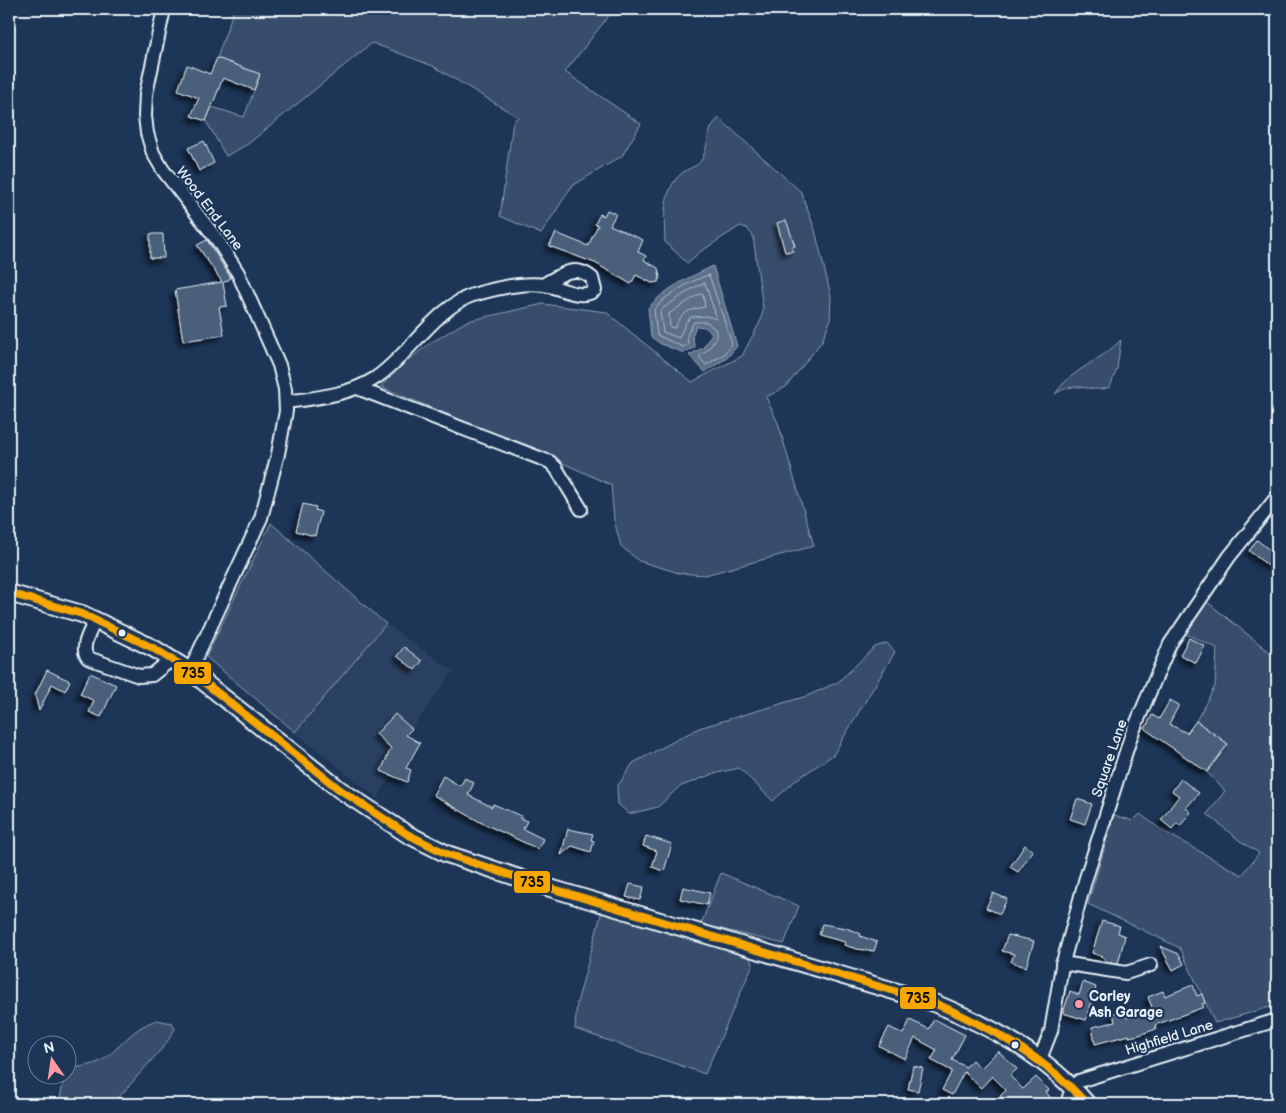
<svg xmlns="http://www.w3.org/2000/svg" width="1286" height="1113" font-family="'Balsamiq Sans',sans-serif">
<defs>
<filter id="shadow"><feDropShadow dx="-4" dy="4" stdDeviation="2.5" flood-color="#0009"/></filter>
</defs>
<rect width="100%" height="100%" fill="#1d3557"/>
<filter id="ink" filterUnits="userSpaceOnUse"><feTurbulence type="fractalNoise" baseFrequency=".02" numOctaves="2"/><feDisplacementMap in="SourceGraphic" scale="10" xChannelSelector="R" yChannelSelector="G"/><feConvolveMatrix kernelMatrix="1 2 1 2 8 2 1 2 1" color-interpolation-filters="sRGB"/></filter>
<g filter="url(#ink)">
<polygon fill="#2a4162" points="386,624 453,671 407,736 378,799 295,732"/>
<g fill="#374d6c" stroke="#909fb2">
<polygon points="234,9 614,9 565,72 641,124 622,156 572,186 541,234 500,216 513,122 518,117 433,66 372,43 248,144 226,156 206,121 212,107 244,117 260,75 217,58"/>
<path d="M719,118l82,74 14,38 16,66 -1,25 -8,20 -36,46 -20,10 12,26 36,123 -109,29 -26,-2 -40,-12 -18,-15 -7,-26 -3,-35 -81,-37 -149,-61 15,-18 36,-27 35,-21 76,-17 63,8 86,70 50,-26 19,-36 2,-11 -10,-73 -6,-8 -7,-2 -40,26 -13,11 -22,-21c-1,-22 -3,-53 17,-69 9,-7 16,-5 21,-16 6,-13 3,-29 16,-39z"/>
<path d="M1121,340l-4,29 -7,18c-20,8 -31,-9 -55,7 16,-25 46,-33 66,-54z"/>
<polygon points="271,523 386,624 295,732 206,657"/>
<polygon points="1206,601 1277,658 1277,1005 1215,1023 1180,948 1088,904 1114,815 1133,821 1140,814 1163,831 1242,875 1259,853 1240,841 1207,814 1225,791 1207,772 1228,744 1196,721 1215,686 1217,648 1184,633"/>
<polygon points="887,643 895,652 833,755 796,780 773,801 739,768 713,774 679,787 658,807 629,814 618,804 617,787 633,763 699,728 807,696 838,682 875,647"/>
<polygon points="721,873 799,906 784,944 701,924"/>
<polygon points="602,911 748,954 753,964 705,1074 575,1029 577,1003"/>
<path d="M157,1020l15,3 3,6 -10,16 -52,59h-54l5,-26 9,-10c11,-2 24,-3 34,-11 18,-15 27,-30 50,-37z"/>
</g>
<path fill="#5d7089" stroke="#95a4b5" d="M713,266l24,80 -10,12 -22,14 -16,-17 14,-7 9,-15 -7,-6 -9,-1 -4,10 3,11 -11,6 -23,-9 -10,-7 -3,-29c17,-20 42,-31 65,-42z"/>
<g fill="none" stroke-linecap="round" stroke-linejoin="round">
<g stroke="#b0bdcc" stroke-width="1">
<path d="M709,275l23,69 -8,10 -18,11 -7,-8c7,-6 21,-17 16,-28l-8,-7h-13l-7,13 1,9 -5,3 -26,-12 -3,-25c8,-13 40,-31 55,-35z"/>
<polygon points="705,283 717,319 706,316 691,317 686,322 679,338 663,332 660,312 662,309 690,290"/>
<path d="M700,294l3,1 2,12c-16,3 -23,4 -30,21l-5,-1 -1,-13z"/>
</g>
</g>
<g fill="#495e7a" stroke="#e8f1f8" filter="url(#shadow)">
<polygon points="217,58 260,74 254,90 223,78 206,121 191,116 199,98 178,90 187,65 210,74"/>
<polygon points="204,141 214,163 199,171 188,148"/>
<polygon points="607,210 616,214 610,225 643,240 638,252 646,256 644,260 658,268 660,277 658,282 652,283 636,275 631,284 595,263 549,246 556,233 588,246 598,225 595,224 600,214 604,216"/>
<polygon points="786,220 795,246 792,247 793,251 785,252 777,223"/>
<polygon points="150,234 163,234 164,258 150,258"/>
<polygon points="207,240 231,278 223,283 227,306 219,307 224,335 183,341 175,290 222,282 197,245"/>
<polygon points="303,504 316,507 315,510 321,512 315,536 296,531"/>
<polygon points="1257,540 1277,556 1270,567 1249,551"/>
<polygon points="1189,638 1205,646 1196,663 1180,655"/>
<polygon points="404,647 422,661 415,670 397,656"/>
<polygon points="47,670 70,681 65,691 52,684 39,711 35,695"/>
<polygon points="90,673 116,685 101,717 89,712 94,701 80,694"/>
<polygon points="1170,700 1179,705 1169,724 1187,733 1196,721 1228,744 1207,772 1145,729 1152,715 1159,719"/>
<polygon points="395,714 412,729 406,735 420,743 406,768 411,770 407,782 381,771 391,748 376,734"/>
<polygon points="443,776 460,786 465,778 474,783 468,795 492,807 493,804 521,816 520,818 527,821 523,829 543,839 538,849 480,822 433,795"/>
<polygon points="1181,779 1199,793 1186,808 1191,812 1180,826 1177,823 1172,829 1161,820 1179,796 1172,791"/>
<polygon points="1077,799 1092,804 1085,824 1070,819"/>
<polygon points="568,829 593,834 591,840 594,841 591,852 572,846 561,855"/>
<polygon points="646,836 672,844 664,871 652,867 657,851 643,846"/>
<polygon points="1025,845 1033,851 1018,872 1010,867"/>
<polygon points="630,884 644,887 640,900 626,897"/>
<polygon points="683,887 710,893 707,905 680,899"/>
<polygon points="993,893 1007,899 1000,914 986,908"/>
<polygon points="1102,921 1120,926 1118,933 1125,936 1118,964 1105,961 1103,957 1092,953"/>
<polygon points="822,924 846,928 861,934 860,936 877,942 874,951 857,949 844,945 845,942 819,935"/>
<polygon points="1008,935 1034,941 1026,967 1011,962 1014,954 1002,951"/>
<polygon points="1160,946 1179,954 1184,964 1173,970"/>
<polygon points="1083,982 1096,987 1086,1020 1063,1013 1070,991 1079,995"/>
<polygon points="1193,985 1197,996 1202,994 1205,1003 1202,1004 1204,1007 1155,1025 1156,1029 1139,1035 1129,1037 1129,1035 1095,1044 1092,1027 1115,1022 1113,1013 1125,1011 1127,1018 1153,1010 1148,997 1163,991 1165,996"/>
<polygon points="934,1019 965,1035 952,1060 966,1067 972,1060 981,1068 998,1051 1017,1069 1010,1076 1023,1089 1036,1077 1049,1090 1046,1092 1056,1104 1009,1104 1000,1096 1006,1090 992,1076 981,1088 964,1072 952,1095 942,1090 952,1071 931,1060 937,1050 915,1038 905,1059 879,1046 889,1027 903,1034 910,1020 929,1029"/>
<polygon points="913,1066 923,1068 918,1091 908,1089"/>
</g>
<g fill="none" stroke-linecap="round" stroke-linejoin="round">
<defs>
<g id="minor">
<polyline points="164,9 146,94 145,116 147,133 153,153 163,170 218,241 238,273 279,365 285,389 286,411 278,454 261,518 190,671"/>
<polyline points="357,388 550,462 556,468 581,509"/>
<path d="M286,402c29,-4 63,-7 88,-23 33,-21 62,-72 99,-84 20,-6 50,-13 71,-10 16,2 38,16 51,5l-3,-12c-17,-15 -32,-3 -49,7"/>
<path d="M95,620c-4,11 -16,27 -7,38l51,18 13,-1 20,-16"/>
<polyline points="1062,963 1126,973 1151,965"/>
<polyline points="1040,1059 1051,1031 1062,966 1085,881 1131,736 1170,644 1229,557 1277,497"/>
<polyline points="1073,1104 1069,1097 1073,1087 1079,1081 1277,1020"/>
</g>
<path id="major" d="M9,593l73,21 71,34 37,23 149,118 68,45 40,20 93,31 394,118c58,24 113,53 153,101"/>
</defs>
<use href="#minor" stroke="#e8f1f8" stroke-width="16"/>
<use href="#major" stroke="#e8f1f8" stroke-width="20"/>
<use href="#minor" stroke="#1d3557" stroke-width="12"/>
<use href="#major" stroke="#1d3557" stroke-width="16"/>
<defs>
<path id="bus-1" d="M9,593l73,21 71,34 37,23 149,118 68,45 40,20 93,31 394,118c58,25 110,54 153,101"/>
</defs>
<use href="#bus-1" stroke="#1d3557" stroke-width="11"/>
<use href="#bus-1" stroke="#f7a600" stroke-width="8"/>
</g>
</g>
<g fill="#e8f1f8" stroke="#1d3557" stroke-width="2">
<circle cx="122" cy="633" r="4.5"/>
<circle cx="1015" cy="1045" r="4.5"/>
</g>
<circle fill="#ff9aa2" stroke="#1d3557" stroke-width="2" cx="1079" cy="1004" r="5"/>
<g text-anchor="middle" stroke-width="4.5" stroke-linejoin="round" paint-order="stroke">
<g font-size="14" fill="#e8f1f8" stroke="#1d3557">
<text transform="translate(210 208) rotate(53)" y="5">Wood End Lane</text>
<text transform="translate(1109 758) rotate(-71)" y="5">Square Lane</text>
<text transform="translate(1169 1037) rotate(-17)" y="5">Highfield Lane</text>
</g>
<g font-size="14" font-weight="bold" fill="#e8f1f8" stroke="#1d3557" text-anchor="start">
<text x="1089" y="1001">Corley<tspan x="1089" dy="16">Ash Garage</tspan></text>
</g>
</g>
<g stroke="#1d3557" stroke-width="2">
<rect x="173" y="661" width="39" height="24" rx="5" fill="#f7a600"/>
<rect x="513" y="870" width="38" height="24" rx="5" fill="#f7a600"/>
<rect x="899" y="986" width="38" height="24" rx="5" fill="#f7a600"/>
</g>
<g font-size="14" text-anchor="middle" font-weight="bold" fill="#111">
<text x="193" y="678">735</text>
<text x="532" y="887">735</text>
<text x="918" y="1003">735</text>
</g>
<rect width="1286" height="1113" fill="none" stroke="#1d3557" stroke-width="30"/>
<rect x="15" y="15" width="1256" height="1083" fill="none" stroke="#e8f1f8" stroke-width="2" filter="url(#ink)"/>
<g transform="translate(52 1060) rotate(347)"><circle r="24" fill="#1d3557" stroke="#6e8097"/>
<path d="M0-4L9 19L0 12L-9 19Z" fill="#ff9aa2"/>
<text y="-8" font-size="14" font-weight="bold" text-anchor="middle" fill="#e8f1f8">N</text>
</g>
</svg>
